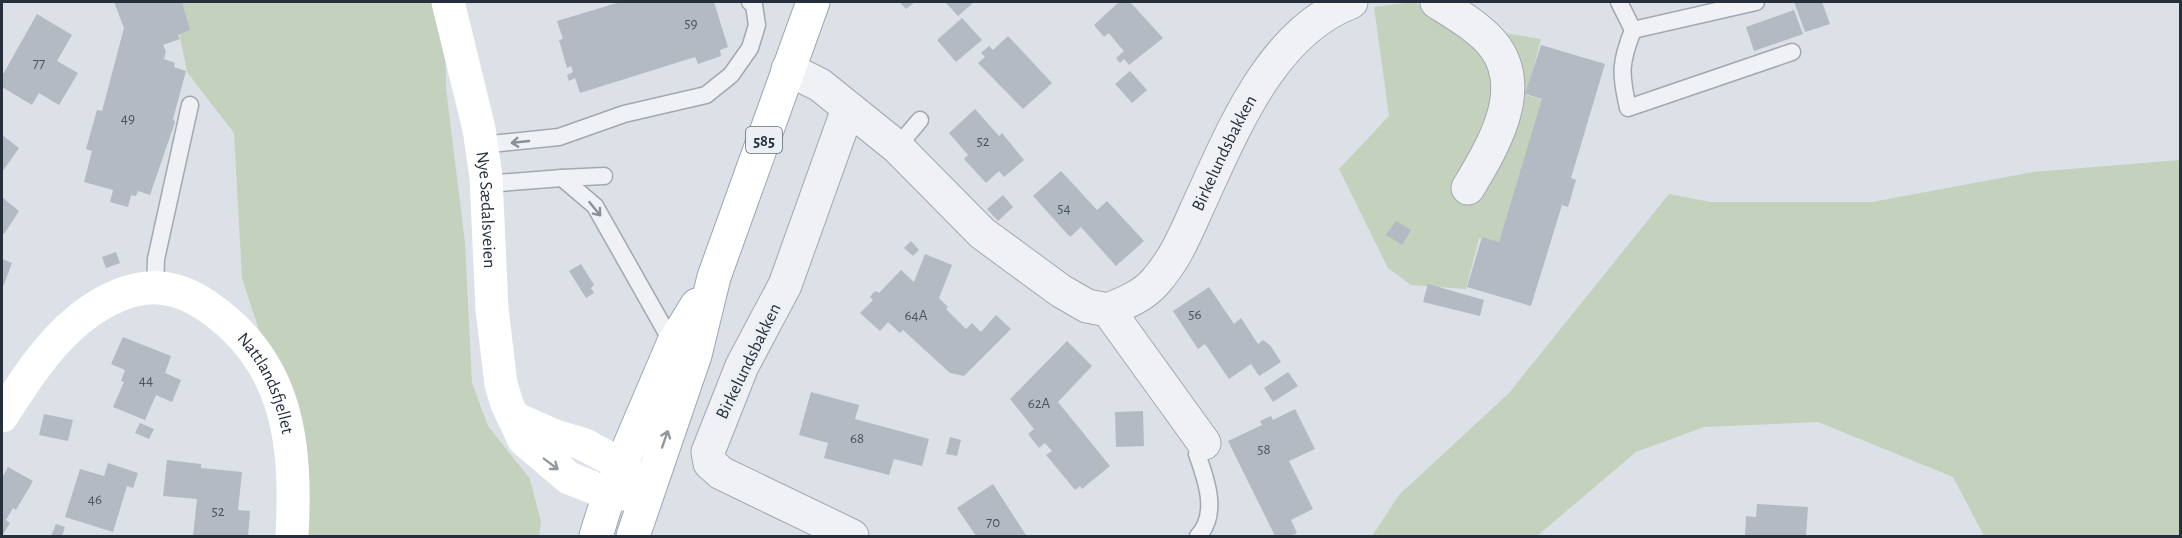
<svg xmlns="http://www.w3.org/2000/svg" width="2182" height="538" font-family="'Alegreya Sans',sans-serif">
<rect width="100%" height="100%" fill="#dce1e7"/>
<g fill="#c3d1bd">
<polygon points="173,2 451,2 445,22 446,88 465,243 472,383 488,426 530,479 541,522 539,536 290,536 303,465 242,278 234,133 187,72"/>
<polygon points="1414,2 1461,26 1541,39 1526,95 1543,100 1499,242 1479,238 1466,289 1411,285 1388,268 1339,169 1389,116 1374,7"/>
<polygon points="2180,160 2180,536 1984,536 1953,477 1818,422 1704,427 1636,452 1537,536 1372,536 1399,495 1509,393 1669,194 1711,202 1872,202 2033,172"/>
</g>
<g fill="#b3bac4">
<polygon points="114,2 182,2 190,30 178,35 180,39 163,45 166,51 164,59 175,63 174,67 186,71 173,119 175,122 150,195 138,191 136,196 131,195 128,207 110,202 113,190 84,182 92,151 86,149 97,110 102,111 124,28"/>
<polygon points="620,2 714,2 728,47 720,50 721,56 698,64 695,57 580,93 575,78 569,81 567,75 573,72 571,66 567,68 559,40 563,39 557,21"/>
<polygon points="899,2 915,2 906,9"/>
<polygon points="945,2 974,2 958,16"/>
<polygon points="1119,2 1130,2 1163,38 1129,65 1124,59 1120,63 1116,58 1124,51 1116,42 1109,33 1104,37 1094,25"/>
<polygon points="1794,2 1822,2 1830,24 1805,32"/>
<polygon points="1794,10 1803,34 1754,51 1746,27"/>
<polygon points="37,14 72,35 57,61 78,73 59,105 39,93 32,105 2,87 2,76"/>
<polygon points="962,18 982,40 956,62 937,40"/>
<polygon points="1008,36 1052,83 1023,109 978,63 985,57 981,53 989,46 993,50"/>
<polygon points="1541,45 1605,64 1571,178 1576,180 1568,207 1562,205 1531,306 1467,287 1482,237 1499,242 1542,99 1525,94"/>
<polygon points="1130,71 1147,90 1132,103 1115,84"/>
<polygon points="975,109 999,136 1002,133 1024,160 1004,177 999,171 986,183 964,159 968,155 949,133"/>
<polygon points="2,135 19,148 2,172"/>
<polygon points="1061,171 1097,210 1107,201 1144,241 1116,266 1081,227 1070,237 1033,196"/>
<polygon points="1003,195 1013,207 998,221 987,209"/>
<polygon points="2,197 19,211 4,234 2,232"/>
<polygon points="1396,221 1411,230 1402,245 1386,235"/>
<polygon points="911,241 919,250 913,256 904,248"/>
<polygon points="116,252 120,263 106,268 102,257"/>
<polygon points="925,254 952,265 939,298 948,307 946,309 966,329 972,323 981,332 996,315 1011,329 964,376 950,373 903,330 900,333 888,322 880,331 860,313 873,300 870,297 873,293 876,291 879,293 901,270 914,282"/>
<polygon points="2,259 12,263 2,290"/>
<polygon points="581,264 594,285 591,288 594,293 586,298 569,271"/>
<polygon points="1428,284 1484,300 1480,316 1423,302"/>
<polygon points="1209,287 1234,324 1241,318 1258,344 1263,340 1270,345 1281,362 1259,376 1251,364 1229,379 1205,344 1198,349 1173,311"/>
<polygon points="123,337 171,356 165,373 181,380 172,402 156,395 145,420 113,407 124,382 121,381 125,370 111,364"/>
<polygon points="1067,341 1092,366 1058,402 1110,466 1082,489 1080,486 1075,490 1046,455 1052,451 1045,443 1039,448 1028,434 1034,429 1010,399"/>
<polygon points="1288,372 1298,386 1273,402 1264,388"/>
<polygon points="811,392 859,405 855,419 929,439 922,466 894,459 889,475 824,458 828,443 799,435"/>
<polygon points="1295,409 1315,449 1289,461 1313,509 1291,520 1297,533 1290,536 1275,536 1228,441 1262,425 1260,421 1271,416 1273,420"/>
<polygon points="1143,411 1144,446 1116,447 1115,412"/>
<polygon points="44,414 73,420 68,441 39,435"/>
<polygon points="140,423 154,429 149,439 135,433"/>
<polygon points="950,437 961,440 957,456 946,454"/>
<polygon points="167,460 201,464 201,468 242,472 238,510 250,511 248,536 193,536 197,499 163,496"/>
<polygon points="108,463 138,473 133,488 127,486 113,532 65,517 80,469 104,476"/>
<polygon points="8,467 33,481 16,510 13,508 6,520 10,523 2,536 2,478"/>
<polygon points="993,484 1026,535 1027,536 976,536 957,508"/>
<polygon points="1757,504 1808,507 1806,536 1745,536 1746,516 1756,517"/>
<polygon points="56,524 65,527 62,536 51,536"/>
</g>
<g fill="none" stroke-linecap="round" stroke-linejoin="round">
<defs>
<g id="lane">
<polyline points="1619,2 1633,30 1756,2"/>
<path d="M1633,30c-13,33 -13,43 -5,78l164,-56"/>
<polyline points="481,145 559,137 624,114 706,95 731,75 750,48 757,25 754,5 750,2"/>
<polyline points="897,147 920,120"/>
<polyline points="562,178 604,176"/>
<polyline points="486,184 562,178 595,206 673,344"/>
<polyline points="155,286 156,259 190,105"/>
<path d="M1198,536c21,-22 8,-57 -1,-82l7,-11"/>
</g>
<g id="street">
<path d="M1437,2c19,12 45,27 58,45 32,44 -3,101 -27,141"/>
<polyline points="788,69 820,85 897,147 982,233 1061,291 1087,306 1108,310 1204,443"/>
<polyline points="848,109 785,285 742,366 708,452 710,463 721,473 852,536"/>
<path id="s1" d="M1108,310c17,-7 35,-14 47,-28 20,-22 31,-49 43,-76 34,-73 72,-173 153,-204"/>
</g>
<g id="primary">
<polyline points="596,536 609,494 673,344 697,305"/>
<polyline points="633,536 695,355 714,277 813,2"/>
</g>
</defs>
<use href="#lane" stroke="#a2a8b1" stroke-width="19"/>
<use href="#street" stroke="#a2a8b1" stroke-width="35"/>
<use href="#primary" stroke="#9ba6b3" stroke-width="35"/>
<use href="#lane" stroke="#eff1f5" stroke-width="16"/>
<use href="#street" stroke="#eff1f5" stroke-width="33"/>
<g stroke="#fff" stroke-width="33">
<path id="s2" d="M448,2l31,127 7,48 6,132 9,75 6,20 17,36 45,38 40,16h37"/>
<path id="s3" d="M2,416c29,-46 63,-98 115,-120 32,-14 61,-10 90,10 82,56 90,138 85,230"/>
<polyline points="516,419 555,436 583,444 622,465 639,486"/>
</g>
<use href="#primary" stroke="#fff" stroke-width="33"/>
</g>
<defs><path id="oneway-shaft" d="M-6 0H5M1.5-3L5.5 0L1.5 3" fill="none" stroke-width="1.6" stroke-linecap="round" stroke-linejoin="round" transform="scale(1.5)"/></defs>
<g stroke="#8a9099">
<use href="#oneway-shaft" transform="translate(520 142) rotate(174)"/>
<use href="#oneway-shaft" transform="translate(595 209) rotate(51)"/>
</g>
<g stroke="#92989e">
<use href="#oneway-shaft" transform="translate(665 439) rotate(-71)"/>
<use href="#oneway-shaft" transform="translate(551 464) rotate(37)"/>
</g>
<g text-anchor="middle" stroke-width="6" stroke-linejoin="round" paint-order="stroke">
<g font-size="15" fill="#49525f">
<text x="691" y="28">59</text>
<text x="39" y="68">77</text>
<text x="128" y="123">49</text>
<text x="983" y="146">52</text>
<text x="1064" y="213">54</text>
<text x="1195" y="319">56</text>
<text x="916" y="320">64A</text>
<text x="146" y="385">44</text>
<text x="1039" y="408">62A</text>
<text x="857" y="443">68</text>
<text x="1264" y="454">58</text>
<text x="95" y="504">46</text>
<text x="218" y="516">52</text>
<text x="993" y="527">70</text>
</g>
<rect fill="#ebf0f5" stroke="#616a74" stroke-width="1.5" x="746" y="127" width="36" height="26" rx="4.5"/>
<g font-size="16" font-weight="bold" fill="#26303d">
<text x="764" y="146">585</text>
</g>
<g font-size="18" fill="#26303d" stroke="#ebf0f5">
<text dy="6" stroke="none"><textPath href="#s1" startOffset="202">Birkelundsbakken</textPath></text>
<text dy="6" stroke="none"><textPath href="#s2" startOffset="212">Nye Sædalsveien</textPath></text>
<text transform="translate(748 361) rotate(-64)" y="6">Birkelundsbakken</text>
<text dy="6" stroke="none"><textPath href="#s3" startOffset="364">Nattlandsfjellet</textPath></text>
</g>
</g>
<rect width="2182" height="538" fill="none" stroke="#26303d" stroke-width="6"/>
</svg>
